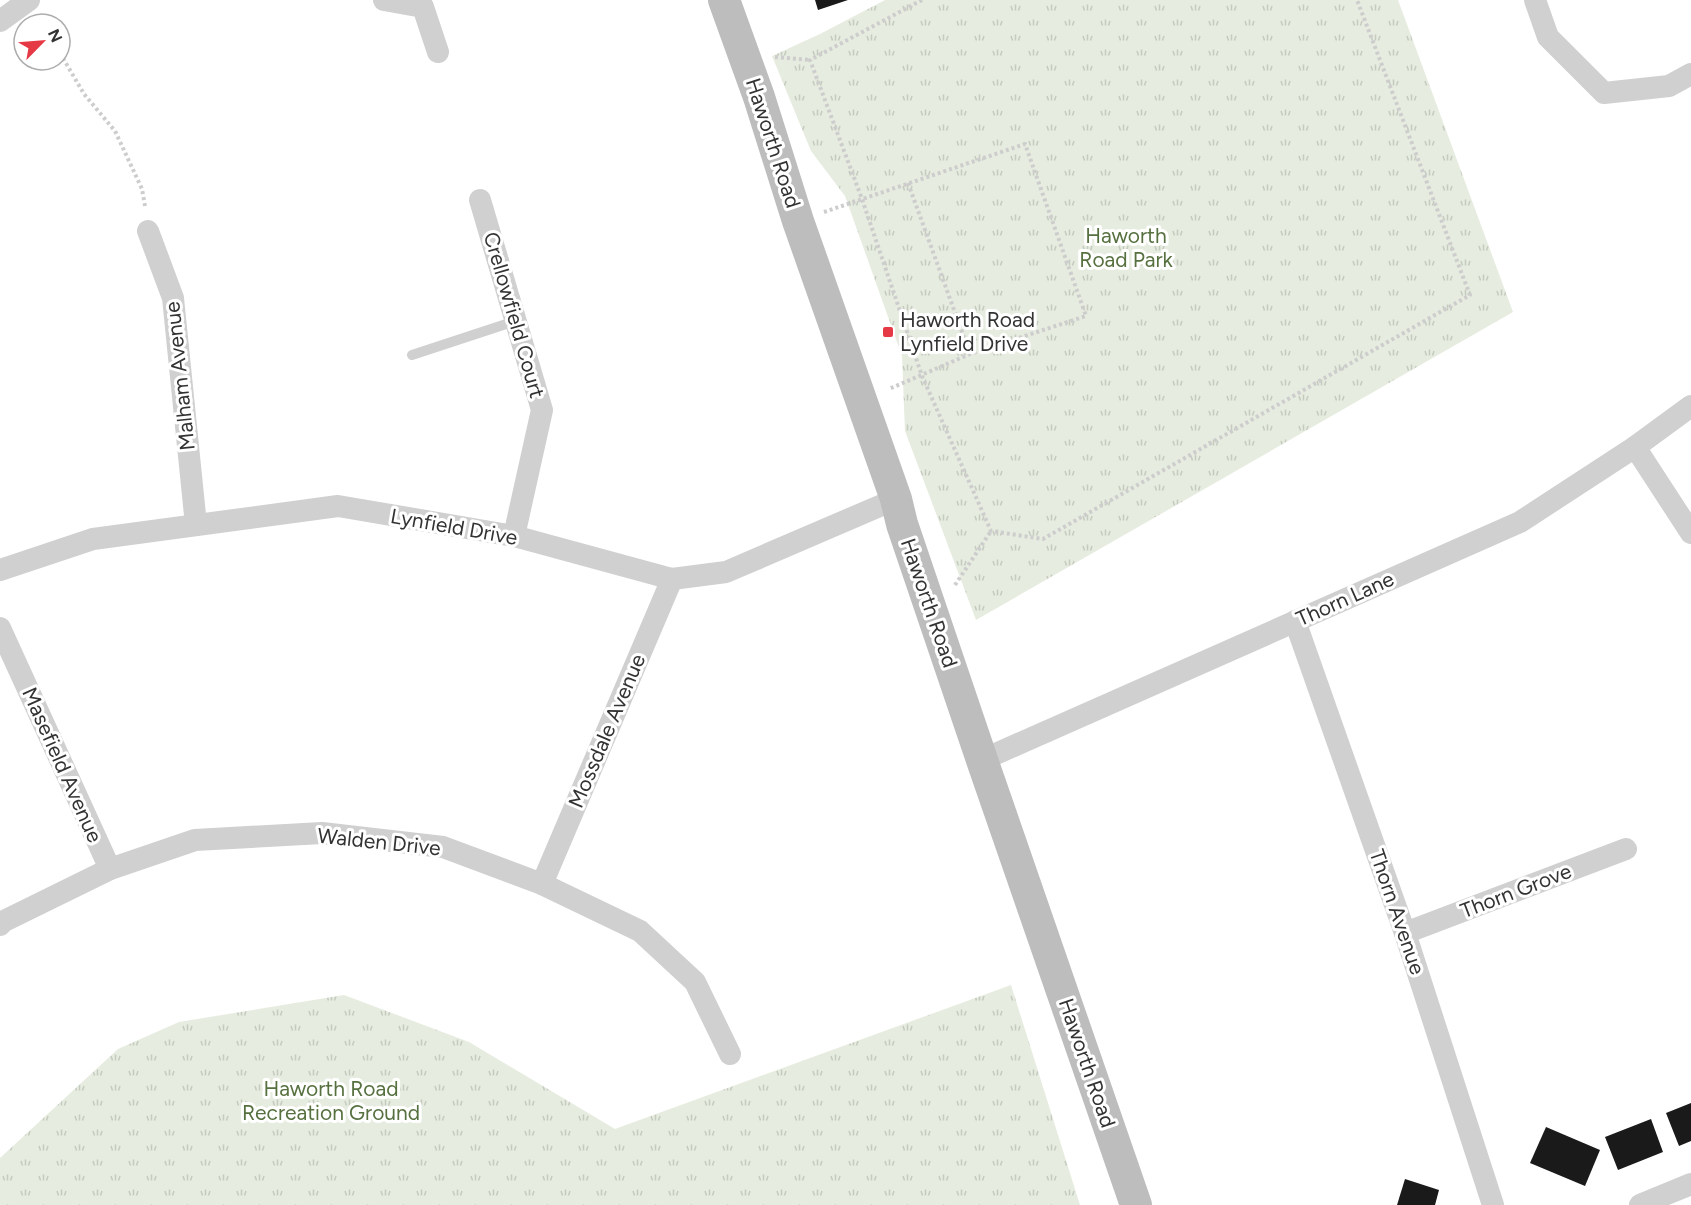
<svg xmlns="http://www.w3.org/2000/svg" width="1691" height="1205" font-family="Figtree,sans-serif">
<defs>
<pattern id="park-tufts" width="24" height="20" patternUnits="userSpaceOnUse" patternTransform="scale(1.5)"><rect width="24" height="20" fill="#e6ecdf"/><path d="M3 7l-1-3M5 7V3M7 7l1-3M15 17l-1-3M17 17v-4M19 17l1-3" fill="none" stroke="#c6cbc0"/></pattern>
</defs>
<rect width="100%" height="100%" fill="#fff"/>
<g fill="url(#park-tufts)">
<polygon points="885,0 1398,0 1513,312 976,620 905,431 902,356 845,196 811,151 772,56 820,34"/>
<polygon points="1011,985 1080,1205 0,1205 0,1158 118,1049 179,1022 344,995 469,1042 615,1129"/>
</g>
<g fill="#1a1a1a">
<polygon points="815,0 848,0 818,10"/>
<polygon points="1691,1103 1691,1141 1679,1146 1666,1113"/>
<polygon points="1651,1119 1663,1152 1618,1170 1605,1137"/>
<polygon points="1546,1127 1600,1150 1585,1186 1530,1163"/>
<polygon points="1405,1179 1439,1190 1435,1205 1397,1205"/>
</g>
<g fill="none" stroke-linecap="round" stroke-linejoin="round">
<g stroke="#cdcdcd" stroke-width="4" stroke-dasharray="3 3" stroke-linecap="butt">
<polyline points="922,0 810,60 862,199 922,376 991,531 1043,539 1470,295 1357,0"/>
<polyline points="60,53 84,94 115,131 142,189 145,206"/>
<polyline points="775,57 810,60"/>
<polyline points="908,183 970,354"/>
<polyline points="824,212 1025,144 1086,316 970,354 889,389"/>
<polyline points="955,585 991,531"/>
</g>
<polyline stroke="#d0d0d0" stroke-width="10" points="412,355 515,321"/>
<g stroke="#d0d0d0" stroke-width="22">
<polyline points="384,0 423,7 438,52"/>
<polyline points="1535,0 1548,37 1604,93 1669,86 1691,74"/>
<polyline points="0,21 29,0"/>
<polyline points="480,200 542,410 514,536"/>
<polyline points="148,231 173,298 196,525"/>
<polyline points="1635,447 1691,533"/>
<polyline points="0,570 93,539 338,506 514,536 672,579 726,572 896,499"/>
<polyline points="1295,621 1405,933 1493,1205"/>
<polyline points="0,628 110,869"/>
<polyline points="982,760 1520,522 1635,447 1691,406"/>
<polyline points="542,884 672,579"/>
<polyline points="0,925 4,921 110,869 195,840 322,833 443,847 542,884 640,931 695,982 730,1054"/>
<polyline points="1405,933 1626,849"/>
<polyline points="1640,1205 1691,1184"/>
</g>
<polyline stroke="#bdbdbd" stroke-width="32" points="724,0 759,97 798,221 896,499 902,524 982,760 1136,1205"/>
</g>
<rect fill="#e63946" stroke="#fff" stroke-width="2" x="882" y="326" width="12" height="12" rx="3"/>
<g text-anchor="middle" stroke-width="6" stroke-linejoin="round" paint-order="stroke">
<g font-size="21" fill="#333" stroke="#fff">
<text transform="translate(773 143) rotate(72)" y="7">Haworth Road</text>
<text transform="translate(514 315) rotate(74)" y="7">Crellowfield Court</text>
<text transform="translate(180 376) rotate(-96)" y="7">Malham Avenue</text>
<text transform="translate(454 527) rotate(10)" y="7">Lynfield Drive</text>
<text transform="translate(1345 599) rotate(-24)" y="7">Thorn Lane</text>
<text transform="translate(929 603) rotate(71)" y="7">Haworth Road</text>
<text transform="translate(607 731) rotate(-67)" y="7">Mossdale Avenue</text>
<text transform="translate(62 765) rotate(66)" y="7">Masefield Avenue</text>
<text transform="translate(379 842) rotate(6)" y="7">Walden Drive</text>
<text transform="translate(1516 891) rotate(-21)" y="7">Thorn Grove</text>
<text transform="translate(1397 912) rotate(71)" y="7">Thorn Avenue</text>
<text transform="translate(1087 1063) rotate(71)" y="7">Haworth Road</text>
</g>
<g font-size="21" fill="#56703f" stroke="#fff">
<text x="1126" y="243">Haworth<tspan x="1126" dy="24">Road Park</tspan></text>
<text x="331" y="1096">Haworth Road<tspan x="331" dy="24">Recreation Ground</tspan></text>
</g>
<g font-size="21" fill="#333" stroke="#fff" text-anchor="start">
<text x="900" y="327">Haworth Road<tspan x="900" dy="24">Lynfield Drive</tspan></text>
</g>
</g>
<g transform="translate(42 42) rotate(65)"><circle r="28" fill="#ffffff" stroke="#adadad" stroke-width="1.5"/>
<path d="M0-4.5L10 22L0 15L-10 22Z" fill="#e63946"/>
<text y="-9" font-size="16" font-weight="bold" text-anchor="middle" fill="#333333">N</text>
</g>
</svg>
